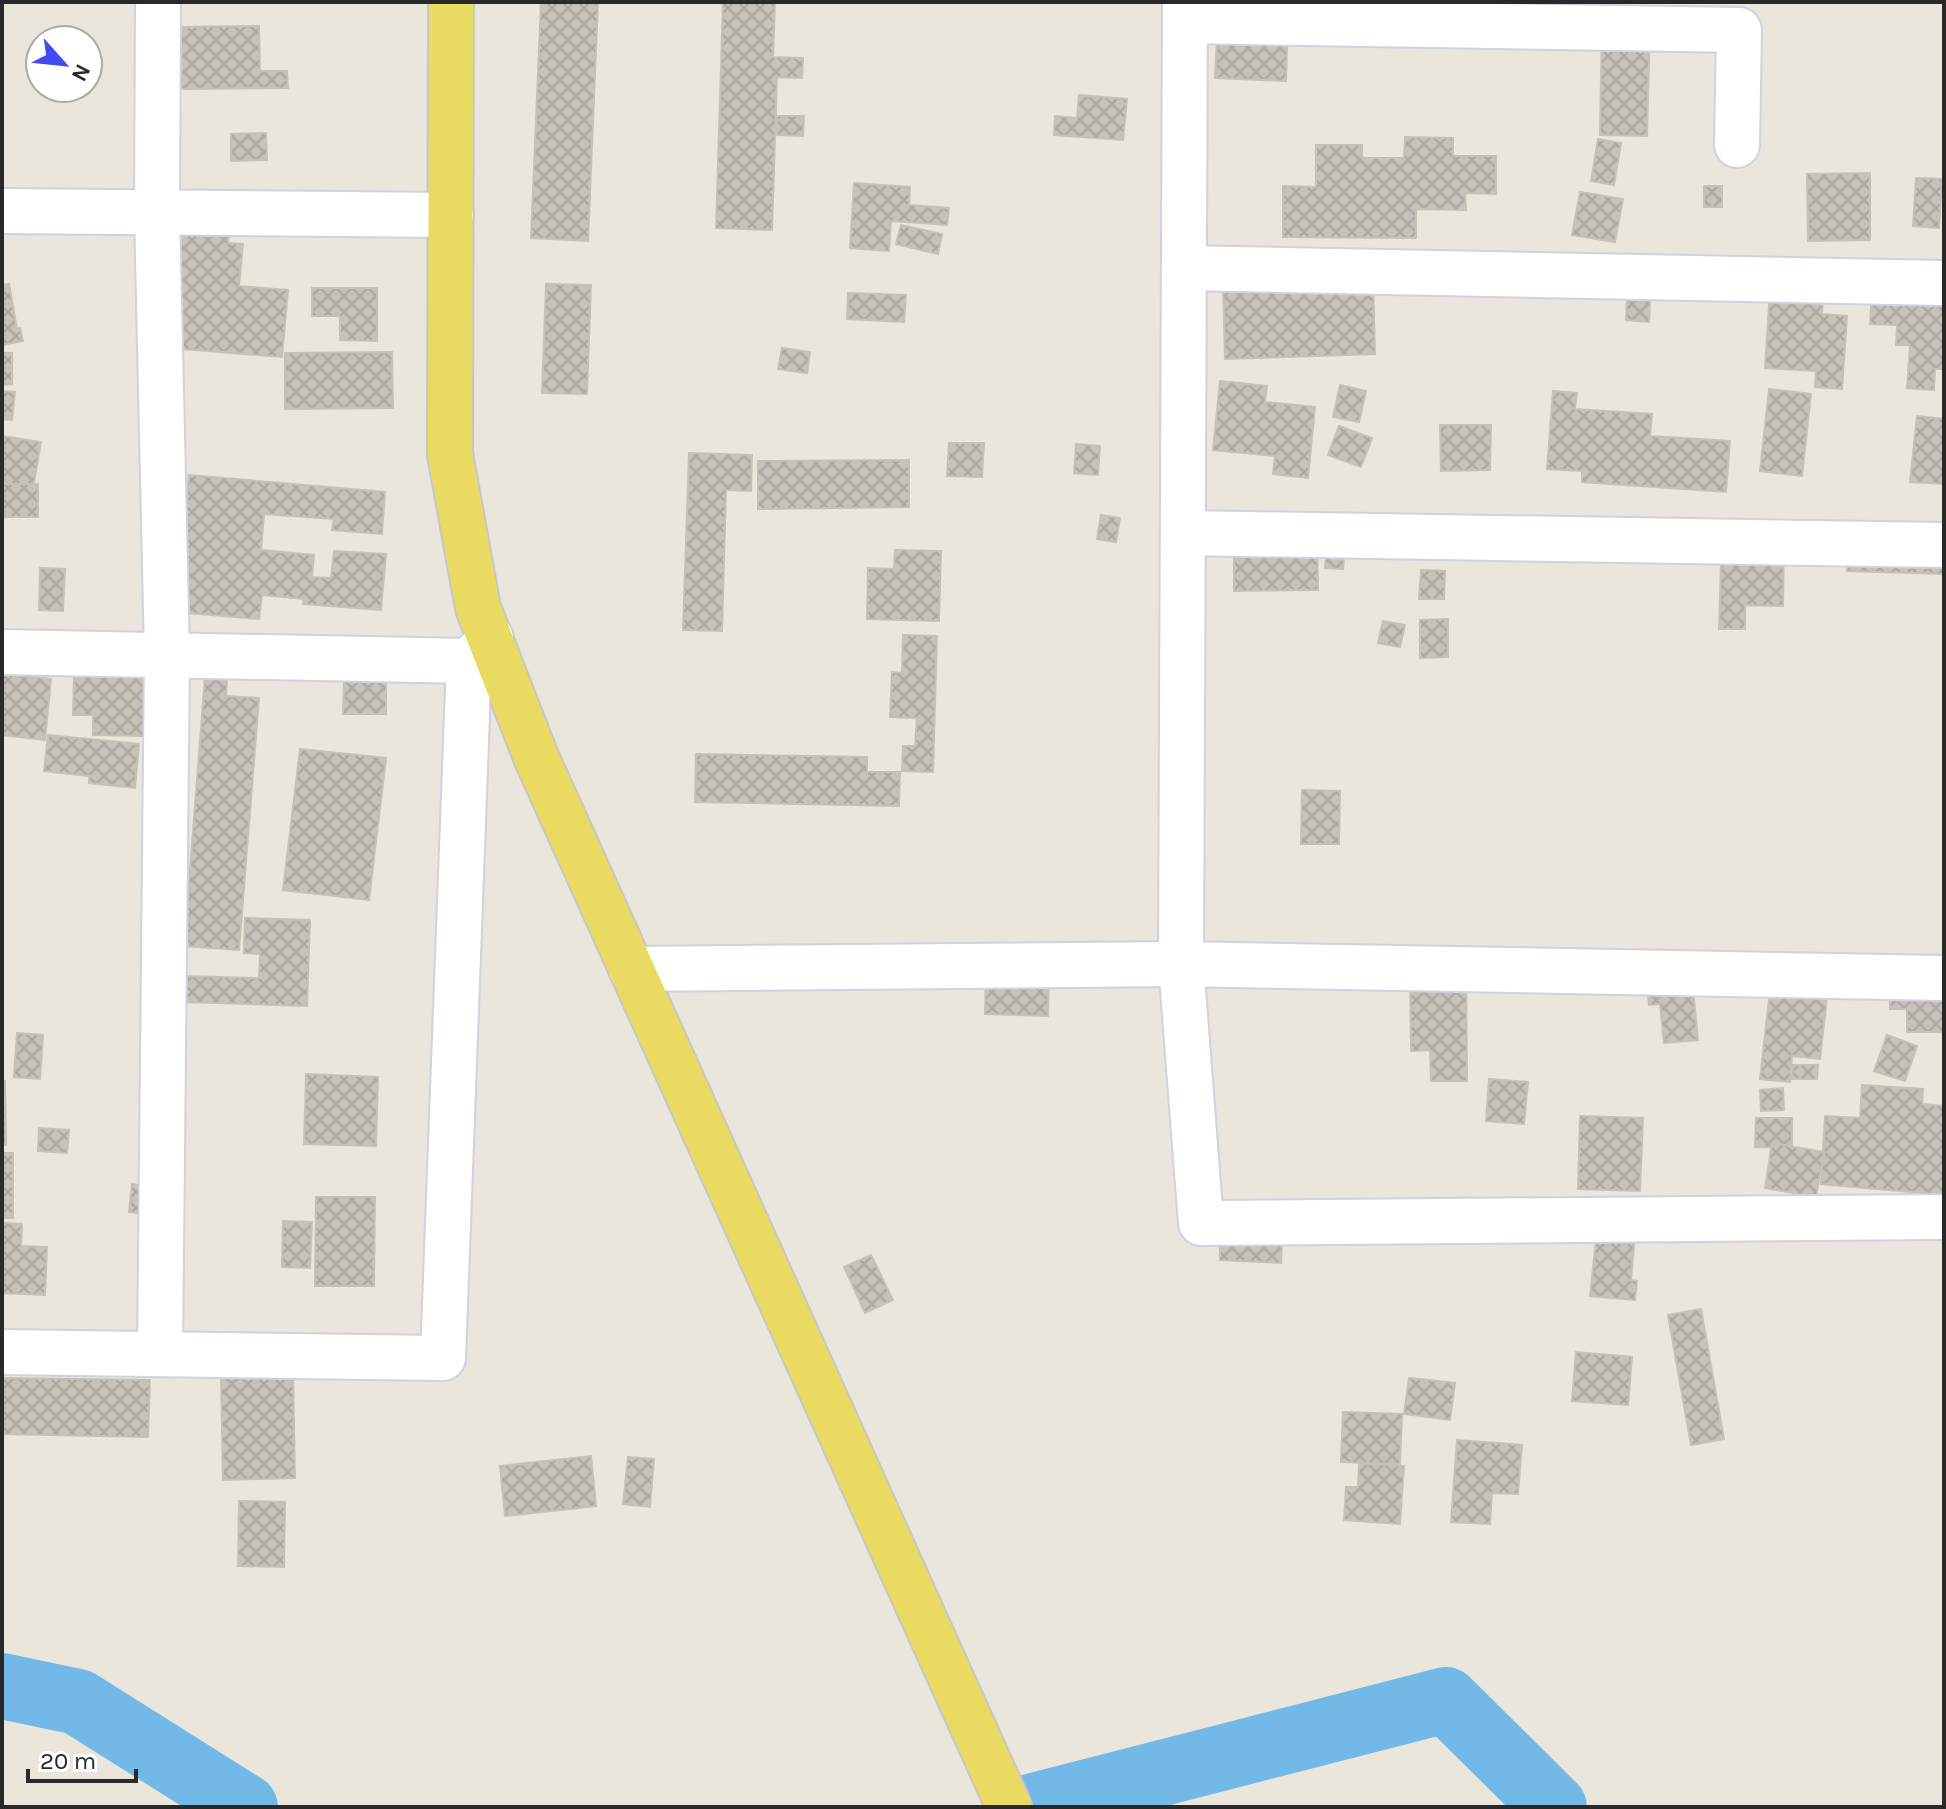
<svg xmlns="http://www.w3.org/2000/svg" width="1946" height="1809" font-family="Karla,sans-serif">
<defs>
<pattern id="building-cross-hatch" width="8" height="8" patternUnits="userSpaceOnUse" patternTransform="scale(2)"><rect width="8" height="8" fill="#c6c2ba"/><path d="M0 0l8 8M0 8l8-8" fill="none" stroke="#aaa7a0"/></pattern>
</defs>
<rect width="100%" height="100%" fill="#eae6db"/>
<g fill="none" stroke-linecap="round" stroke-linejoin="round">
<g stroke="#72b9e8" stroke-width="66">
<polyline points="2,1686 78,1702 245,1807"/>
<polyline points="1030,1807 1446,1700 1554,1807"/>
</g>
</g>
<g fill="url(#building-cross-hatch)" stroke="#c5c2b5" stroke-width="2">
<polygon points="541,2 598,2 588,241 531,238"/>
<polygon points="723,2 775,2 773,57 803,58 802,78 777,77 772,230 716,228"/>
<polygon points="1218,18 1288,20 1286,81 1215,78"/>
<polygon points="1602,23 1650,24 1647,136 1600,135"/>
<polygon points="259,26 260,71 287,71 288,88 182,89 181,27"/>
<polygon points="1079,95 1127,99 1123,140 1054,135 1055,116 1077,118"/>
<polygon points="777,116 804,116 803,136 777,135"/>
<polygon points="266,133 267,160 231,161 231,134"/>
<polygon points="1405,137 1453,138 1453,156 1496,156 1496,194 1465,193 1466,210 1416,209 1416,238 1283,237 1283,186 1316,187 1316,145 1362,145 1362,158 1404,158"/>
<polygon points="1598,139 1621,143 1614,185 1591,181"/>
<polygon points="1870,173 1870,240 1808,241 1807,174"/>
<polygon points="1916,178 1942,179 1939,228 1913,226"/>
<polygon points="854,183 910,187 909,205 949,208 947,225 891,221 889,251 850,248"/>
<rect x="1704" y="186" width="18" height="21"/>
<polygon points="1580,192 1623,199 1615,242 1572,235"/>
<polygon points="183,215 231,219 228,243 243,244 239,286 288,290 282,357 172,348"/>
<polygon points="901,225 942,234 938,254 896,244"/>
<polygon points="1373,279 1375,354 1225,359 1223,284"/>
<polygon points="9,284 17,329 20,328 23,341 2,345 2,285"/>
<polygon points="546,284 591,285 587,394 542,393"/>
<polygon points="312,288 377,288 377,341 340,340 340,316 312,316"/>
<polygon points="1770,290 1823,294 1822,314 1847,316 1842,389 1815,387 1816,371 1765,368"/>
<polygon points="1872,290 1944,294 1944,369 1935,369 1934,390 1907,388 1910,345 1896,345 1897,325 1870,324"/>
<polygon points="848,293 906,295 904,322 847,319"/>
<polygon points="1627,300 1650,301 1649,322 1626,320"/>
<polygon points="782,348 810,352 807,373 778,369"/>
<polygon points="392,352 393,408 285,409 285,353"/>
<polygon points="2,353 12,353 12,384 2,385"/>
<polygon points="1220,381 1267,386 1265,402 1315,407 1308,478 1273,474 1275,456 1213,450"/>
<polygon points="1340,385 1366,391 1359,422 1333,417"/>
<polygon points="1769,389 1811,394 1802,476 1760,471"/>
<polygon points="2,391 15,392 12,420 2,419"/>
<polygon points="1553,391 1577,393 1575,409 1652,414 1650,436 1730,441 1726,492 1582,482 1582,471 1547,469"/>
<polygon points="1917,416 1944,419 1944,484 1910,482"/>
<polygon points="1440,425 1491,425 1490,470 1441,471"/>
<polygon points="1339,426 1372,438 1361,467 1328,455"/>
<polygon points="2,436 41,442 33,488 2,483"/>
<polygon points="949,443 984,443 982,477 947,476"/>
<polygon points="1076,444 1100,446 1098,475 1074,473"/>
<polygon points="689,453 752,455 751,491 726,490 722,631 683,630"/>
<polygon points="909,460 909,507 758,509 758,461"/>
<polygon points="189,475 385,492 382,534 332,530 334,519 264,514 261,550 314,555 312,577 331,578 334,551 386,554 381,610 303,604 304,599 262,595 259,619 176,612"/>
<rect x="2" y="484" width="36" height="33"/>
<polygon points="1101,515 1120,518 1116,542 1097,539"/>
<polygon points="1329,525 1347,527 1343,569 1325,568"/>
<polygon points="1317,530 1318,590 1234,591 1234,531"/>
<polygon points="1722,532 1784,533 1783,606 1745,605 1745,629 1719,629"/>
<polygon points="1849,536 1944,538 1944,574 1847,571"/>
<polygon points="895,550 941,551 939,621 867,619 868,568 894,569"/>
<polygon points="40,568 65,569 63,611 39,610"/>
<polygon points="1421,570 1445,571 1444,599 1419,599"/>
<polygon points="1448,619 1448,657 1420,658 1420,620"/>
<polygon points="1383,621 1405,625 1400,647 1378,643"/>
<polygon points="903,635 937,636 933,772 902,771 903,746 915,746 917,718 890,717 892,672 902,673"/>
<polygon points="74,673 145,674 144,736 93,735 93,715 73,715"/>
<polygon points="2,674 51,679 45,740 2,735"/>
<polygon points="205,677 227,679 226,696 259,698 239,950 184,946"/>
<polygon points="344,679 386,680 386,714 343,714"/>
<polygon points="48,735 139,744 135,788 89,783 89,776 44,771"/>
<polygon points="300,749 386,758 369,900 283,890"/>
<polygon points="696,754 867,757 867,772 900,772 899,806 695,802"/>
<polygon points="1302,790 1340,791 1339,844 1301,844"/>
<polygon points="245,918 310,920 307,1006 185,1002 186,976 259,978 260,954 244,953"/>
<polygon points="986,964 1049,965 1048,1016 985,1014"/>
<polygon points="1773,964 1830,971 1820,1059 1792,1056 1790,1082 1760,1079"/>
<polygon points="1466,965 1467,1081 1431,1081 1430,1050 1411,1051 1410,966"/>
<polygon points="1692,978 1698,1040 1664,1043 1660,1004 1649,1005 1647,982"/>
<polygon points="1890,990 1944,991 1944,1032 1907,1032 1907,1009 1890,1009"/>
<polygon points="17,1033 43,1035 40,1079 14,1077"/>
<polygon points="1887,1035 1917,1046 1905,1081 1874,1071"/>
<polygon points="1793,1065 1818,1065 1817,1079 1792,1079"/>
<polygon points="306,1074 378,1077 376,1146 304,1144"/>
<polygon points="1489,1079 1528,1082 1524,1124 1486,1121"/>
<polygon points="2,1081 5,1081 6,1145 2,1145"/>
<polygon points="1862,1085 1923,1089 1922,1104 1944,1106 1944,1195 1821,1184 1825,1116 1860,1118"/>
<polygon points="1783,1088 1784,1110 1761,1111 1760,1090"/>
<polygon points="1580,1116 1643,1118 1640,1191 1578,1189"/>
<polygon points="1756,1118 1792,1118 1792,1148 1755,1147"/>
<polygon points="39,1128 69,1130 67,1153 38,1151"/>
<polygon points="1772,1143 1824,1152 1816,1197 1765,1188"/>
<rect x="2" y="1153" width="11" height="65"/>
<polygon points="132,1184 146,1186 143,1214 129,1212"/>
<polygon points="316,1197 375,1197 374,1286 315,1286"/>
<polygon points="283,1221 312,1222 310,1268 282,1267"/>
<polygon points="2,1223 22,1224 21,1246 47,1247 45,1295 2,1293"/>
<polygon points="1240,1236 1282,1238 1281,1263 1220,1260 1220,1244 1239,1245"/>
<polygon points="1596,1240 1634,1244 1631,1280 1637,1281 1635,1300 1590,1296"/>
<polygon points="871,1255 893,1300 865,1313 844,1267"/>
<polygon points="1701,1309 1724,1439 1691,1445 1668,1315"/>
<polygon points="1576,1352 1632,1357 1628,1405 1572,1401"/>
<polygon points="293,1375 295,1478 223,1480 221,1377"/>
<polygon points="2,1378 150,1380 148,1437 2,1434"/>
<polygon points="1409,1378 1455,1383 1450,1420 1404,1414"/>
<polygon points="1343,1412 1402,1414 1400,1464 1341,1462"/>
<polygon points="1457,1440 1522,1445 1518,1494 1492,1493 1490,1524 1451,1522"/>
<polygon points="591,1456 596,1506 505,1516 500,1466"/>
<polygon points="628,1457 654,1459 650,1507 623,1504"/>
<polygon points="1359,1463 1404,1466 1400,1524 1344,1520 1346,1487 1358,1487"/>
<polygon points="239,1501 285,1502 284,1567 238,1566"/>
</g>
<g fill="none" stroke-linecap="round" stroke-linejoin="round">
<defs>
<g id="minor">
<polyline points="158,2 157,213 167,655 160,1354"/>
<polyline points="1185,21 1739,30 1737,145"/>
<polyline points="2,211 451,215"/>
<polyline points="1184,268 1944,283"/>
<polyline points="1183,533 1944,545"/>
<polyline points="2,652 469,661"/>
<polyline points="631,969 1181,964 1185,2"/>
<polyline points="1943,978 1181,964 1201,1223 1944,1217"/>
<polyline points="2,1352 443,1358 469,661 491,638"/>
</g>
<polyline id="major" points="451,2 450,454 478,608 536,757 1009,1807"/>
</defs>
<use href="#minor" stroke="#d0d1e1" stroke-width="48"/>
<use href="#major" stroke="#c7c7c7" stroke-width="48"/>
<use href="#minor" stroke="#fff" stroke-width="44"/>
<use href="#major" stroke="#e9db61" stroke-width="44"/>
</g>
<rect width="1946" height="1809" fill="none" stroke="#292929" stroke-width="8"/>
<g transform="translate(64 64) rotate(117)"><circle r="38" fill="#ffffff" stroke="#a9a9a9" stroke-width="2"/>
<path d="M0-6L14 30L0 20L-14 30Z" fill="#414bf1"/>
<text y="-12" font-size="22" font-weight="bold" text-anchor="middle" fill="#292929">N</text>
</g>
<path d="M28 1769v12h108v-12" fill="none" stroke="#292929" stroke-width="4"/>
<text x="40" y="1769" font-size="24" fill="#292929" stroke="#ffffff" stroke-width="6" paint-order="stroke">20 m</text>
</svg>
